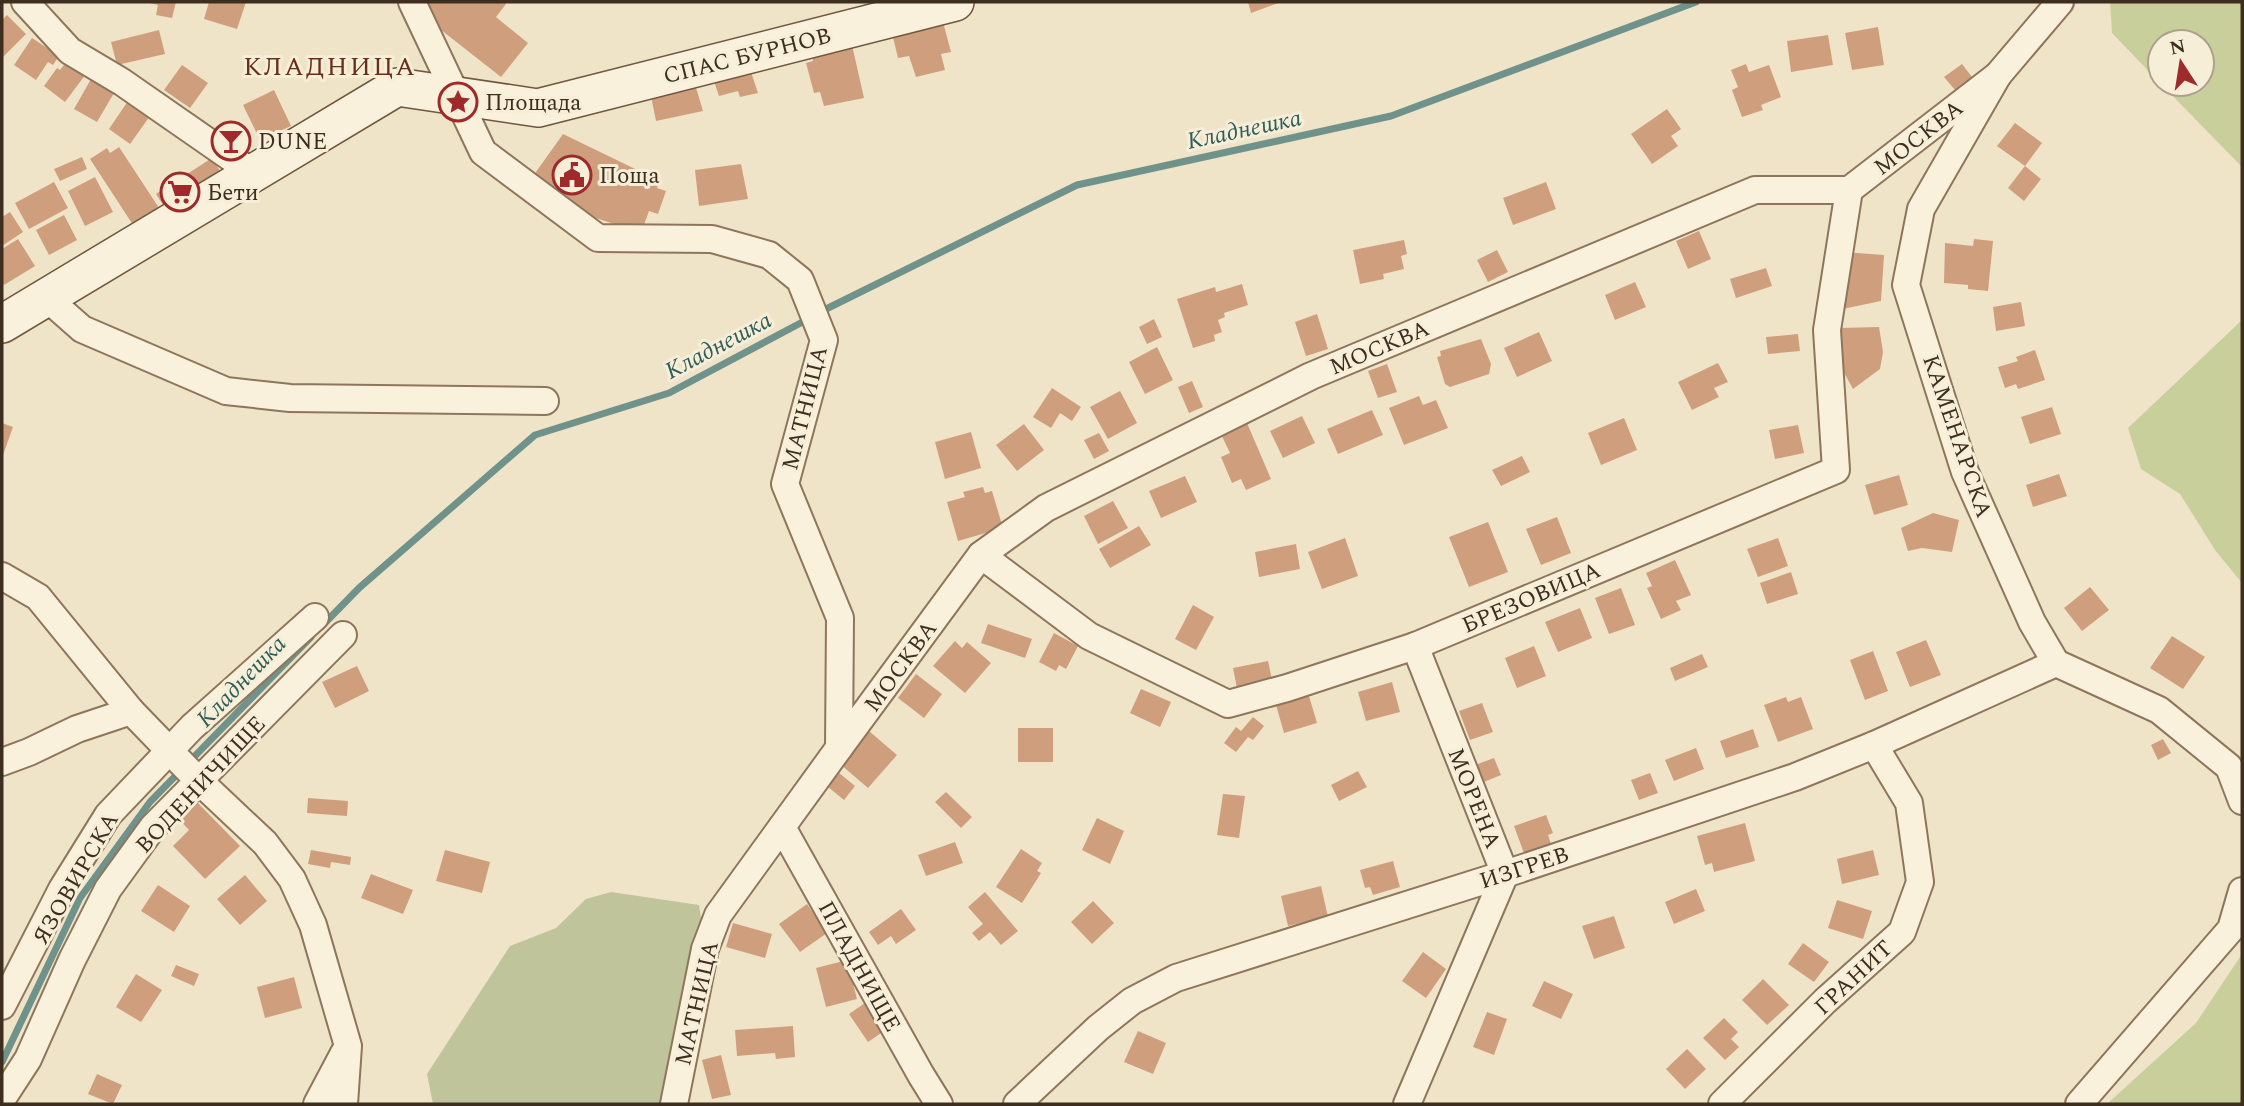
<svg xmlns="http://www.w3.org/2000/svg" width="2244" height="1106" font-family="Spectral,serif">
<rect width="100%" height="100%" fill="#f0e4c8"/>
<g fill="#c9cf9b">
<polygon points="2110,2 2242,2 2242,167 2161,84 2202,84 2202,42 2160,42 2160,83 2112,33"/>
<polygon points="2242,320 2242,583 2215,550 2180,494 2141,469 2128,428"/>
<polygon points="2242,954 2242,1104 2107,1104 2196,1023"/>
</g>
<polygon fill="#bfc49a" points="611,892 699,905 703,931 672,1104 433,1104 427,1074 510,946 556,928 586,899"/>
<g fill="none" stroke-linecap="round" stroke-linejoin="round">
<g stroke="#6f938a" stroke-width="7">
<polyline points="820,312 1077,185 1391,116 1696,2"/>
<polyline points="322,626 359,588 535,435 669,393 810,318"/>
<polyline points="2,1062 80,898 150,802 311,637"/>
</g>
</g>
<g fill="#cf9f7d">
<polygon points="146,2 176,2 172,18 156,15 158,5"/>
<polygon points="209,2 246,2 237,29 204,19"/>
<polygon points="425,2 504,2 506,4 496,17 528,43 501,77 436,26"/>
<polygon points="1248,2 1281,2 1251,13"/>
<polygon points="7,15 26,34 2,58 2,20"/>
<polygon points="943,22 951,52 941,54 945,70 916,77 909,56 898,58 892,33"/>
<polygon points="1878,27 1884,65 1852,70 1845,33"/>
<polygon points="159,30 165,54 117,65 111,42"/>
<polygon points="1828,35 1833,65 1791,72 1787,41"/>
<polygon points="32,38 59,56 53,65 48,62 36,80 14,65"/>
<polygon points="852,45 864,98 824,106 820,92 814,93 806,63 813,61 811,53"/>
<polygon points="68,60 86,74 65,102 44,86 57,68 60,70"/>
<polygon points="1746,64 1749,72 1769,65 1781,97 1761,105 1763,110 1742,117 1732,90 1738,87 1731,70"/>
<polygon points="1962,64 1972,77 1955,90 1944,77"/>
<polygon points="182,65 208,83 190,108 164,90"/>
<polygon points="750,69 758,93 740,97 738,91 719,96 713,78"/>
<polygon points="91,79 114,93 97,122 74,109"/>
<polygon points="694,81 703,111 656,121 650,91"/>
<polygon points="274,90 291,126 260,140 243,105"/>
<polygon points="128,101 150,116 130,144 109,129"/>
<polygon points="1667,109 1681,129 1671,136 1678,146 1652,164 1631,134"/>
<polygon points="2015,123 2042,143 2025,166 1997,146"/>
<polygon points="563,134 660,181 657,188 666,191 658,214 649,211 641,233 578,212 531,179"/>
<polygon points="119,147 161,211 135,228 90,159 107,148 110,153"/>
<polygon points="82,157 87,169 60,181 54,169"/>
<polygon points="212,158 223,176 167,211 156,194"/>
<polygon points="741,164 748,199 699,206 695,170"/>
<polygon points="2025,166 2041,179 2024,201 2008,188"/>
<polygon points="95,177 113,212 85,226 68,191"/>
<polygon points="54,182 68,208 29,229 15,203"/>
<polygon points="1546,182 1556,209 1513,225 1503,198"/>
<polygon points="10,212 23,232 2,246 2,217"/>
<polygon points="64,215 77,240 49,255 36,230"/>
<polygon points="1699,231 1711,259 1688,269 1676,241"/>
<polygon points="18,239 35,266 4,285 2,281 2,249"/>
<polygon points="1974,239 1993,241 1988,291 1968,289 1968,285 1944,283 1945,243 1973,246"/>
<polygon points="1404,240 1407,254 1401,256 1404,269 1383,274 1384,279 1360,284 1353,250"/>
<polygon points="1497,250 1508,272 1488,282 1477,260"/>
<polygon points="1843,252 1884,255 1881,301 1838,310"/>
<polygon points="1766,268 1772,286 1736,298 1730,279"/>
<polygon points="1635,282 1646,307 1615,320 1605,295"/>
<polygon points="1242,284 1248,305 1224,313 1225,317 1218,320 1222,332 1214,335 1215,341 1193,348 1177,299 1215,287 1216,292"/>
<polygon points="2021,302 2025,326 1996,331 1993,307"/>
<polygon points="1317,314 1328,349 1306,356 1295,322"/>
<polygon points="1154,319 1162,337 1147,344 1139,327"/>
<polygon points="1879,327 1883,352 1880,369 1853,389 1830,347 1838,328"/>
<polygon points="1539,332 1552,361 1517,377 1504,348"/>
<polygon points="1798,334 1800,351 1768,354 1766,337"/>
<polygon points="1481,339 1491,364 1489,374 1450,387 1445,384 1437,357 1441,356 1440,351"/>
<polygon points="1157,347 1173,380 1145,394 1129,362"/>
<polygon points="2035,350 2045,380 2018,389 2016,384 2005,388 1998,367 2018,361 2016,357"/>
<polygon points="1718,363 1728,382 1714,388 1719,397 1692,410 1678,382"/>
<polygon points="1387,364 1397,392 1378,398 1368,371"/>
<polygon points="1192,381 1203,407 1189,413 1178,387"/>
<polygon points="1052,388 1081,407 1072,421 1060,413 1051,428 1033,417"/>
<polygon points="1120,391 1137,423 1108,439 1090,407"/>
<polygon points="1419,396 1423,405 1436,400 1448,428 1404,445 1389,408"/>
<polygon points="2052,407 2061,434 2030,444 2021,417"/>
<polygon points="1372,410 1383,435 1338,454 1327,429"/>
<polygon points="1302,416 1315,443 1283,458 1270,431"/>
<polygon points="1624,418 1637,450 1601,465 1588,433"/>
<polygon points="2,423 13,427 2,458"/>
<polygon points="1247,423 1271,479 1246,490 1241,479 1232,483 1221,457 1230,453 1221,434"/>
<polygon points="1024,424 1044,450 1017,471 996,445"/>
<polygon points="1798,425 1804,453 1775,459 1769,430"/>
<polygon points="971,432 981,468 945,479 935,442"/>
<polygon points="1099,433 1109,451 1094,459 1084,440"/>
<polygon points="1522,456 1530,472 1501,486 1492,470"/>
<polygon points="2059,474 2067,496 2033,507 2026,485"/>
<polygon points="1899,475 1908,505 1874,515 1865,485"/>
<polygon points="1185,476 1197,502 1161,518 1149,491"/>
<polygon points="983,487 985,493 992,491 1003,528 958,541 947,502 965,497 963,492"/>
<polygon points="1113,501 1128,528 1098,544 1084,516"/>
<polygon points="1933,513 1959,520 1952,552 1922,548 1908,551 1901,528"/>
<polygon points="1557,517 1571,553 1541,565 1526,529"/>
<polygon points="1488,522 1508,572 1469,587 1449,537"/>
<polygon points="1139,526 1151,545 1110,568 1099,549"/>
<polygon points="1345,538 1358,576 1322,589 1308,552"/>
<polygon points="1778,538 1788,566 1758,577 1747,549"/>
<polygon points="1296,544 1300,569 1259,577 1255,552"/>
<polygon points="1675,560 1691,595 1676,601 1681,610 1661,619 1647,588 1652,586 1646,573"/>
<polygon points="1791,572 1798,594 1767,604 1760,583"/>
<polygon points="2090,587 2109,610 2082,631 2064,608"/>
<polygon points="1621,588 1635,625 1609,634 1595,598"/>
<polygon points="1193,605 1214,617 1196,650 1175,639"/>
<polygon points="1580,608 1592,638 1558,652 1545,622"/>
<polygon points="988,624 1032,639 1025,658 981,643"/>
<polygon points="1054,633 1078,646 1066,669 1059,665 1056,671 1039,662"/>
<polygon points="2172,636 2205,657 2183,689 2150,668"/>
<polygon points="1926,640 1941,675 1910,687 1896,652"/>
<polygon points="955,641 962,648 967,642 991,663 965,693 933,666"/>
<polygon points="1534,646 1546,676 1517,688 1505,658"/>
<polygon points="1873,651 1888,691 1865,700 1850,660"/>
<polygon points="1702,654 1708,667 1675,681 1670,668"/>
<polygon points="1268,661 1272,680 1237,688 1233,668"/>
<polygon points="357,666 369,691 335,708 322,682"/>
<polygon points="916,674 942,694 924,718 898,698"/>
<polygon points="1392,682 1400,712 1366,721 1358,692"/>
<polygon points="1141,689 1171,702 1160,727 1130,713"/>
<polygon points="1309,696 1317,723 1284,733 1276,705"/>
<polygon points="1786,697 1788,702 1801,697 1813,729 1778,742 1764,705"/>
<polygon points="1482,703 1493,732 1470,740 1459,711"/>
<polygon points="1253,717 1264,726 1253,740 1248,737 1236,752 1224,743 1236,727 1241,731"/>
<rect x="1018" y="728" width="35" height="34"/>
<polygon points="1753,729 1759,747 1726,758 1720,741"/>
<polygon points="869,731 897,755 868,788 840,764"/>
<polygon points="2163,739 2171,753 2158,760 2151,745"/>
<polygon points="1696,748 1704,769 1674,781 1665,760"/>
<polygon points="1494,758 1501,775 1474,786 1467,768"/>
<polygon points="833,768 855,786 844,800 822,782"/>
<polygon points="1358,771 1367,787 1339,801 1331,785"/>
<polygon points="1650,773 1658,793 1639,800 1631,780"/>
<polygon points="946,792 972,817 961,828 935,802"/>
<polygon points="1223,794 1245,796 1239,838 1217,835"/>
<polygon points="308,798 348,801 347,816 307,813"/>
<polygon points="194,799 240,846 205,879 173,846 189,830 176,816"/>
<polygon points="1546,815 1553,833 1548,835 1552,847 1525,856 1514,826"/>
<polygon points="1097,818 1124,831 1110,864 1082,850"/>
<polygon points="1745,823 1755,861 1714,872 1712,863 1705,865 1697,836"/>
<polygon points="955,842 963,863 926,876 918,855"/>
<polygon points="1021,849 1042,863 1037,871 1041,873 1022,903 996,887"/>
<polygon points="311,850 351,857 350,865 331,862 330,868 308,864"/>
<polygon points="445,850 490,862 482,893 436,881"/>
<polygon points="1873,850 1879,875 1842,884 1837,859"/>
<polygon points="1393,861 1400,887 1373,895 1370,887 1365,888 1360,870"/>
<polygon points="371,874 413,890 403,914 361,898"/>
<polygon points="245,875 267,901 240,925 217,899"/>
<polygon points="158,885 190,906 174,932 141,911"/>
<polygon points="1321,886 1328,917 1288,926 1281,896"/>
<polygon points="1696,889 1705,911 1674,924 1665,902"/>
<polygon points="985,892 1018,931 1001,945 990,932 979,941 972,933 983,924 968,907"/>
<polygon points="1837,900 1872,911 1863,939 1828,928"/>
<polygon points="1093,901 1114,923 1092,944 1071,922"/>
<polygon points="807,904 827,933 800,952 779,924"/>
<polygon points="901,909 916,930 896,944 891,936 878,945 869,932"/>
<polygon points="1614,916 1625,948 1594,959 1582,926"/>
<polygon points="733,923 772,934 765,958 726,947"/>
<polygon points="1803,943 1829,962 1814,982 1788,964"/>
<polygon points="1423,952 1446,969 1426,998 1402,981"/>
<polygon points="847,960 857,999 826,1007 816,968"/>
<polygon points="176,965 199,974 194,986 171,976"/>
<polygon points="136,974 162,990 141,1022 116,1007"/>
<polygon points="294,977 302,1008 265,1018 257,987"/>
<polygon points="1763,979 1789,1005 1767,1025 1742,1000"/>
<polygon points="1544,981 1573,994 1561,1019 1532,1006"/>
<polygon points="865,1003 884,1031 868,1042 849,1014"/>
<polygon points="1487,1012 1507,1019 1494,1055 1473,1047"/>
<polygon points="1724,1018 1738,1032 1731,1039 1739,1047 1725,1060 1703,1038"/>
<polygon points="793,1026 795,1057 776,1059 775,1053 737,1056 735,1030"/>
<polygon points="1138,1031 1166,1043 1153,1074 1124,1062"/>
<polygon points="1687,1049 1706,1069 1685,1089 1666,1069"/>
<polygon points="721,1055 731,1095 712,1099 702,1060"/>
<polygon points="97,1074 122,1085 113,1104 88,1094"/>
</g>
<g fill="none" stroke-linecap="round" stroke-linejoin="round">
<defs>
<g id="street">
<polyline points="25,2 70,51 122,82 253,173"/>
<polyline points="412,2 483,152 598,238 712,239 769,255 800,280 824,340 785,484 840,618 839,748 718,915 705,949 674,1104"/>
<polyline points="2060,2 1998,75 1921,209 1906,285 1965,472 2032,622 2056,663 2159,710 2229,767 2242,801"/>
<polyline points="48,299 82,329 226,391 290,398 545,401"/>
<polyline points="981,555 1089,636 1228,704 1287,688 1415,646 1836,470 1827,330 1849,190"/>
<polyline points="2,576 38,597 131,711"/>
<polyline points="839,748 981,555 1046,508 1311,376 1755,190 1849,190 1998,75"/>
<polyline points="2,762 29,752 77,729 131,711 196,778 265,843 292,879 313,925 348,1046 344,1104"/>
<polyline points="782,827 921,1075 939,1104"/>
<polyline points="2,1006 62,889 108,815 192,727 315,617"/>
<polyline points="2,1099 28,1059 72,960 108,889 153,827 343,635"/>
<polyline points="317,1104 344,1053"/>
<polyline points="1017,1104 1098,1028 1132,1001 1176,978 1505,874 1795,777 1874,745 2056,663"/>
<polyline points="1407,1104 1505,874 1415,646"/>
<polyline points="1722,1104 1825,1001 1902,932 1920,882 1909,803 1874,745"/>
<polyline points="2079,1104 2231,929 2242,891"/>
</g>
<polyline id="secondary" points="2,324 397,87 538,108 955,2"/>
</defs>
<use href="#street" stroke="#8d765c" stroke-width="30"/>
<use href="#secondary" stroke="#6f573f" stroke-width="40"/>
<use href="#street" stroke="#faf1dc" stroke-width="26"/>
<use href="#secondary" stroke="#faf1dc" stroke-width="37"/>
</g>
<defs>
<symbol id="sight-ring" viewBox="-11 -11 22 22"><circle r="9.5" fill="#f7eed8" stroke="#9e2a2b" stroke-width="1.5"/><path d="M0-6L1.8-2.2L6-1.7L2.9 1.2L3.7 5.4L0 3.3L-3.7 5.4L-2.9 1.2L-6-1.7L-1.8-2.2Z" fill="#9e2a2b"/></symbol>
<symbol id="bar-ring" viewBox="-11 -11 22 22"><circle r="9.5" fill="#f7eed8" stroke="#9e2a2b" stroke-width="1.5"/><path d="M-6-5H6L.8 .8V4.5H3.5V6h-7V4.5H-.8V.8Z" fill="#9e2a2b"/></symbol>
<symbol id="civic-ring" viewBox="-11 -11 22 22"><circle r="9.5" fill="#f7eed8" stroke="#9e2a2b" stroke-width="1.5"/><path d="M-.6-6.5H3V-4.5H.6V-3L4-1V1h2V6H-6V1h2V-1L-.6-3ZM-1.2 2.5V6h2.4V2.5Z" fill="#9e2a2b"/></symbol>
<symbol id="supermarket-ring" viewBox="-11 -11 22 22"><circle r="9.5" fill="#f7eed8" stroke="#9e2a2b" stroke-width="1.5"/><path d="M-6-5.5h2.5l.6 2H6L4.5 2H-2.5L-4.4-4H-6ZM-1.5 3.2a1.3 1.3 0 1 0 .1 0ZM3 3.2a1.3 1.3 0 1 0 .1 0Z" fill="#9e2a2b"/></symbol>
</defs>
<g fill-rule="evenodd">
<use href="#sight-ring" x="436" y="80" width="44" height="44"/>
<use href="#bar-ring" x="209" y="119" width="44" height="44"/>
<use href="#civic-ring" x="550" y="153" width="44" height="44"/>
<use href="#supermarket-ring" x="158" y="170" width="44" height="44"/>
</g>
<g text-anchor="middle" stroke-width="6" stroke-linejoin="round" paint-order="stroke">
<g font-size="23" fill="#3d2e20" stroke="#f7eed8">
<text transform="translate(747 55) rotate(-14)" y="8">СПАС БУРНОВ</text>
<text transform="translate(1918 137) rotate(-38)" y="8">МОСКВА</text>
<text transform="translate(1379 347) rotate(-23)" y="8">МОСКВА</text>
<text transform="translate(804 408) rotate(-76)" y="8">МАТНИЦА</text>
<text transform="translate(1958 436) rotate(71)" y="8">КАМЕНАРСКА</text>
<text transform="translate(1531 597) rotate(-23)" y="8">БРЕЗОВИЦА</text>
<text transform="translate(900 666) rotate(-54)" y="8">МОСКВА</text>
<text transform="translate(200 784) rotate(-47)" y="8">ВОДЕНИЧИЩЕ</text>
<text transform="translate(1475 798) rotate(68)" y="8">МОРЕНА</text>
<text transform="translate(1524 867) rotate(-18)" y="8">ИЗГРЕВ</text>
<text transform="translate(75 878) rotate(-60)" y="8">ЯЗОВИРСКА</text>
<text transform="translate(860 966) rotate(61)" y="8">ПЛАДНИЩЕ</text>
<text transform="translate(1853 977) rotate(-43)" y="8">ГРАНИТ</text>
<text transform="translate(696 1003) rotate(-77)" y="8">МАТНИЦА</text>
</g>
<g font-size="23" fill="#3d2e20" stroke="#f7eed8" text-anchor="start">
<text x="485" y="110">Площада</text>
<text x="258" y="149">DUNE</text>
<text x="599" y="183">Поща</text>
<text x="207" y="200">Бети</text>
</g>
<g font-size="24" font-style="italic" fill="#2f5d5a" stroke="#f7eed8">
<text transform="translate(1244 129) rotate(-12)" y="8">Кладнешка</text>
<text transform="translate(718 345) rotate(-28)" y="8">Кладнешка</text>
<text transform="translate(241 681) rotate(-46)" y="8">Кладнешка</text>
</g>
<g font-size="26" letter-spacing="2" fill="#6b2e1e" stroke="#f7eed8">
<text x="330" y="75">КЛАДНИЦА</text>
</g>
</g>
<rect width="2244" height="1106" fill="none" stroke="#3d2e20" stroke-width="7"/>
<g transform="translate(2181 63) rotate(348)"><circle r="33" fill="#f7eed8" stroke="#ada18e" stroke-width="2"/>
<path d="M0-5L12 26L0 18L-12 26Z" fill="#9e2a2b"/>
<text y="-10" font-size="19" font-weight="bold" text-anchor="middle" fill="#3d2e20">N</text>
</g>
</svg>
